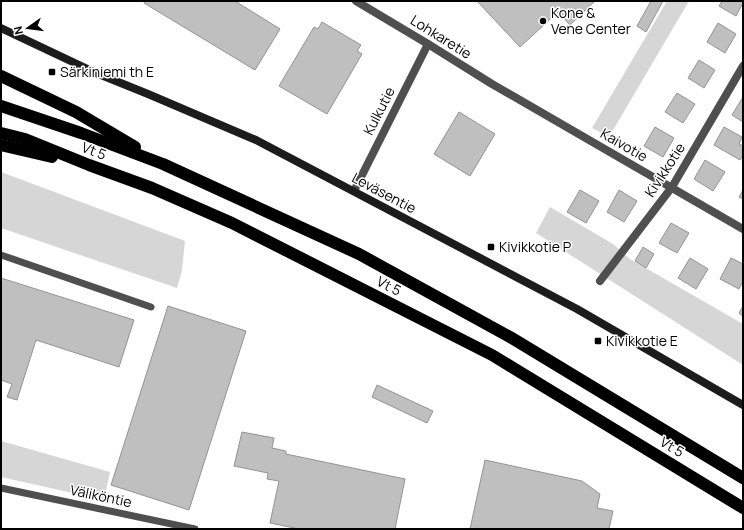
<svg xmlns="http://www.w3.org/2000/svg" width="744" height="530" font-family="Manrope,sans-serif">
<rect width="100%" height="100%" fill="#fff"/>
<g fill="#d6d6d6">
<polygon points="667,1 689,1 609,137 592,128"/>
<polygon points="1,172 185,241 182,270 177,288 1,228"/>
<polygon points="550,207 613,244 630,259 743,324 743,365 536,233"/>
<polygon points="1,441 110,472 104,500 1,477"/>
</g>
<g fill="#bfbfbf" stroke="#939393">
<polygon points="145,1 235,1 280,29 255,70 144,3"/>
<polygon points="477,1 595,1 570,25 558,12 520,47"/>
<polygon points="651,1 663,1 646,32 637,26"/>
<polygon points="722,1 743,1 743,3 736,16 719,6"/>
<polygon points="322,22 361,45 357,51 362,54 327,114 279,86 314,27 318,29"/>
<polygon points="718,23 736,34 725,53 707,42"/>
<polygon points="699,60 715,70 704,88 688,78"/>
<polygon points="677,93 695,104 683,123 665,112"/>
<polygon points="743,97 743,122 732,115"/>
<polygon points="459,112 495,134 470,176 434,154"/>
<polygon points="655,127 674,138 663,157 644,146"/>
<polygon points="724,127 742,137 739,144 743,146 743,155 740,160 714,145"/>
<polygon points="705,160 725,172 713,191 694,179"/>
<polygon points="580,190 599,201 586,223 567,212"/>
<polygon points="619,190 637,201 624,222 607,212"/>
<polygon points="743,190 743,199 739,197"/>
<polygon points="671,223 689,233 677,253 659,243"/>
<polygon points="643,247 654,254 646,268 635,261"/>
<polygon points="690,258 708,269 696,289 678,278"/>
<polygon points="731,258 743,264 743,281 739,289 720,279"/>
<polygon points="1,278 134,320 119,367 36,340 17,400 7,397 12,384 1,380"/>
<polygon points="168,306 246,331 189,510 111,485"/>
<polygon points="743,306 743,316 739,313"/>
<polygon points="377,385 433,411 427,423 372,397"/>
<polygon points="242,432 274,438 272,448 286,451 286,454 405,479 395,529 299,529 270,523 279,481 267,479 268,473 234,466"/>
<polygon points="485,460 582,481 600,494 597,508 613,511 609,529 470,529"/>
</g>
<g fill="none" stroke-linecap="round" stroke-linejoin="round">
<g stroke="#4f4f4f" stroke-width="7">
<polyline points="1,255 151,307"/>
<polyline points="1,488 195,529"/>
</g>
<g stroke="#4f4f4f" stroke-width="8">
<polyline points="356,1 428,44 492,84 743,229"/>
<polyline points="354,191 428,44"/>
<polyline points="600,281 672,187 743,66"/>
</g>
<polyline stroke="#1c1c1c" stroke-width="8" points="1,28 96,73 148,94 256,140 577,309 743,405"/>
<g stroke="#000" stroke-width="12">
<polyline points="1,76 76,112 135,147"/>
<polyline points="1,106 81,133 163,164 359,254 510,337 743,478"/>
<polyline points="1,133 25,139 89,165 152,188 232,223 492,355 743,508"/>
<polyline points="1,145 52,157"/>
</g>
</g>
<g fill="#000" stroke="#fff" stroke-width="1.5">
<circle cx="543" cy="21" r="4"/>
<rect x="48" y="68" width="8" height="8" rx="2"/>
<rect x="487" y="243" width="8" height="8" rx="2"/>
<rect x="594" y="337" width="8" height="8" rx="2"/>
</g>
<g text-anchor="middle" stroke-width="3" stroke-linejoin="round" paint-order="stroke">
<g font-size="14" fill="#000" stroke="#fff" text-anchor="start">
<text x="551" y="18">Kone &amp;<tspan x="551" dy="16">Vene Center</tspan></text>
<text x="60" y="77">Särkiniemi th E</text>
<text x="499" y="252">Kivikkotie P</text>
<text x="606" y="346">Kivikkotie E</text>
</g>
<g font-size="14" fill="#000" stroke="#fff">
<text transform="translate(441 37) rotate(32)" y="5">Lohkaretie</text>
<text transform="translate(379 111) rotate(-63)" y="5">Kulkutie</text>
<text transform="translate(624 145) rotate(30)" y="5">Kaivotie</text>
<text transform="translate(94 151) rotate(21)" y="5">Vt 5</text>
<text transform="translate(665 170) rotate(-57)" y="5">Kivikkotie</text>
<text transform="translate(384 193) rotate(28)" y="5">Leväsentie</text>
<text transform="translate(389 286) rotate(27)" y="5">Vt 5</text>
<text transform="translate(672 447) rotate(31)" y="5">Vt 5</text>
<text transform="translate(101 496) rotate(12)" y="5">Väliköntie</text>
</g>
</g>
<rect width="744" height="530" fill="none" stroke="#000000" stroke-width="4"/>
<g transform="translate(28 28) rotate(256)" stroke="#ffffff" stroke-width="3" paint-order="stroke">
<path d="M0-3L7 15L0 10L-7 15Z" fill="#000000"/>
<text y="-6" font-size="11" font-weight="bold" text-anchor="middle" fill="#000000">N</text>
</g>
</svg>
